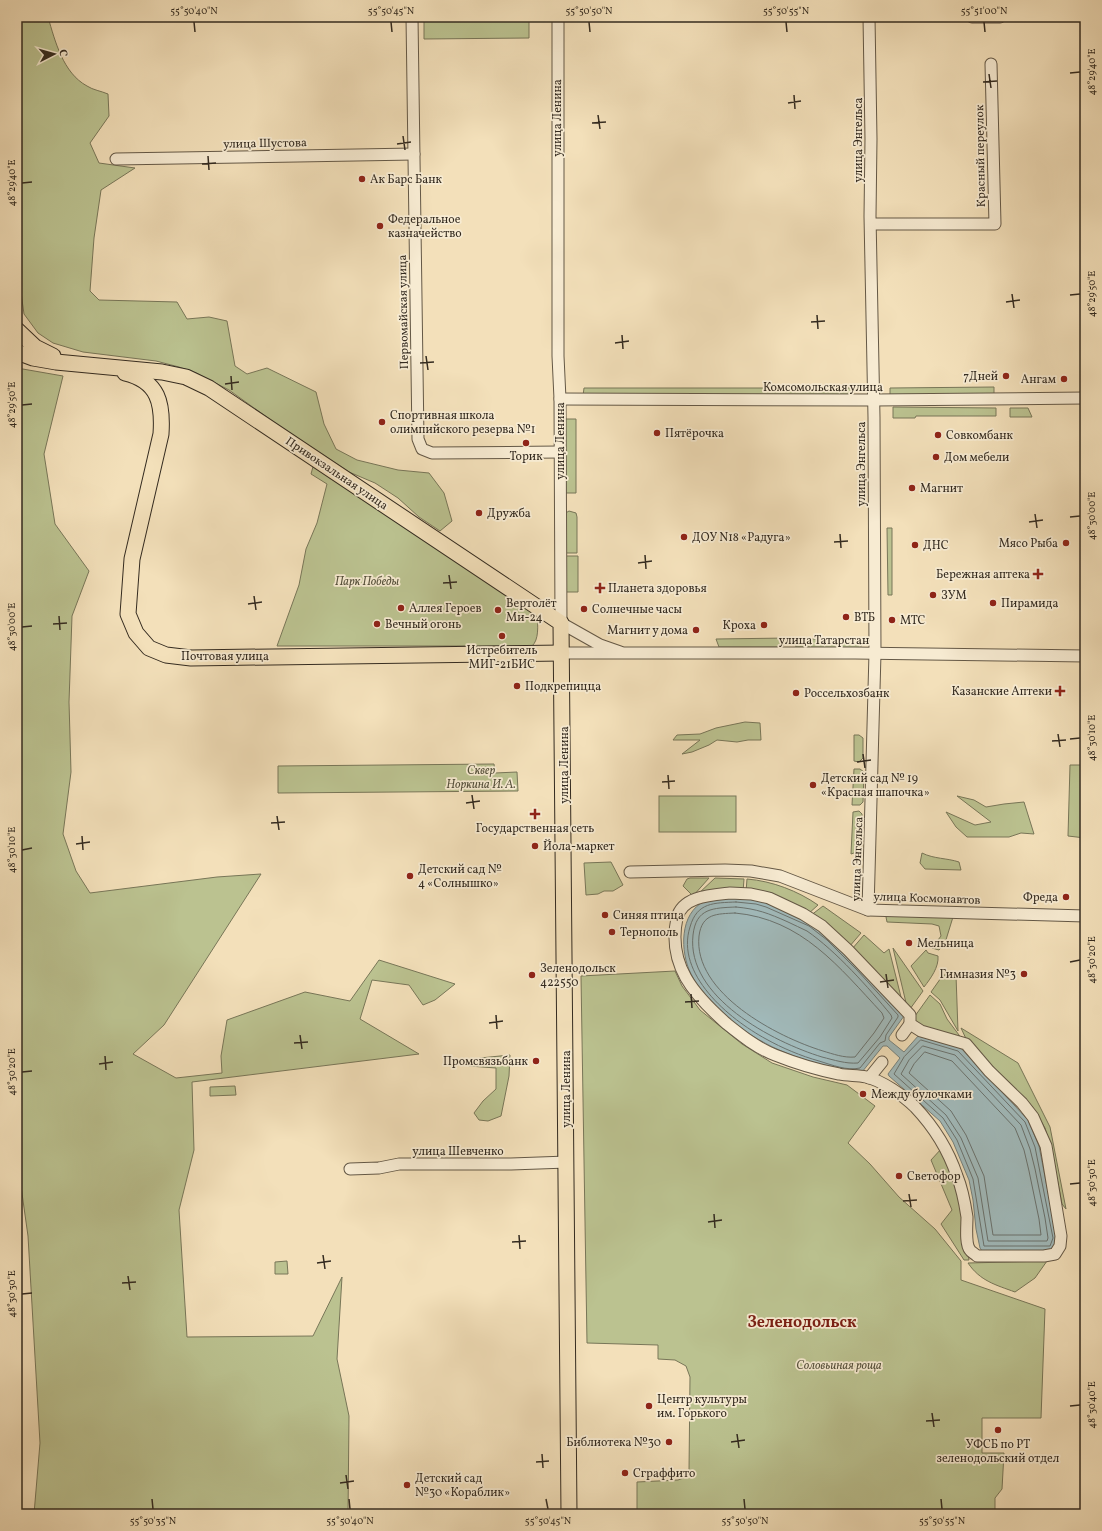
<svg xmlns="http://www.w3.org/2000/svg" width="1102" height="1531" font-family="Vollkorn,serif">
<rect width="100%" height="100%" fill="#f3e0ba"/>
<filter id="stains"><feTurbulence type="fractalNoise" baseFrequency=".005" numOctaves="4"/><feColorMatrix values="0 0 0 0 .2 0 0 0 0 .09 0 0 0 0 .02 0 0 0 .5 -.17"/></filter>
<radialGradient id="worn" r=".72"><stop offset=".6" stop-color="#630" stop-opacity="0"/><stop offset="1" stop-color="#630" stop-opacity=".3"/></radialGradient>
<g fill="#bbc290" stroke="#787658">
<path d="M17,17h31c7,24 15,56 39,69 6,4 14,5 21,8l1,22 -19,27 9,20 36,5 -34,22 -7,48 -4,53 9,9 78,2 10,17 22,-2 18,4 8,45 12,8 20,-6 49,24 8,32 12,25 21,11 41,10 31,3 15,20 8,28 -12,10 -21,-14 -21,-19 -23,-15 -26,-11 -74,-49 -46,-33 -33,-17 -17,-6 -23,-6 -73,-9 -30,-9 -15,-10 -14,-19 -7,-50v-110l3,-45h-3z"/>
<polygon points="424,17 529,17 529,38 424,39"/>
<polygon points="17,368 63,376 44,454 55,524 89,571 72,616 69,702 71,772 63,834 76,871 90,893 217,877 261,874 164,1025 133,1054 176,1078 222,1073 221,1056 227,1020 305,992 350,1001 379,960 455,984 435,1000 423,1005 409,985 372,980 360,1019 419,1054 192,1082 194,1150 179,1210 187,1337 313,1336 342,1277 337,1359 349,1416 348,1514 34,1514 40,1443 28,1236 17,1158 17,596 21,566 17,546"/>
<polygon points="994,387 994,394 890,396 890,388"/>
<polygon points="584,388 852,388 852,397 583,396"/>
<polygon points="893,407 996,408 996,416 916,416 915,418 893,418"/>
<polygon points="1010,408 1028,408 1032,417 1010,417"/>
<polygon points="563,419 576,419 576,493 564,493"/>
<path d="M314,463l223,153c1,9 2,24 -5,30h-255l22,-61 7,-36 11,-26 10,-39 -16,-10z"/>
<polygon points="569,511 576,513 577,517 577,553 563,553 564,514"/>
<polygon points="887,528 892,528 892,595 888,595"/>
<polygon points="564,556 578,556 578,592 565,592"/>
<polygon points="788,638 782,647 719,647 716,639"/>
<polygon points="794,639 865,639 860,648 796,647"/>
<polygon points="745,722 760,723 761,740 748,740 737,742 717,740 709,745 692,752 682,754 700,740 673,740 677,735 700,734 716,728"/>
<polygon points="854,735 859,735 863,738 863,758 859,762 854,761"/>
<polygon points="494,764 495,773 517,772 518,791 278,793 278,766"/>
<polygon points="1070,765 1085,765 1085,838 1068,836"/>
<polygon points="854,769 860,769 864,772 863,802 860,805 852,805"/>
<rect x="659" y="796" width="77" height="36"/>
<polygon points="957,796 974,800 986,807 1004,804 1024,802 1034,834 1021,833 1009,837 967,837 956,827 946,812 975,825 991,822"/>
<polygon points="859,811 862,814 862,846 857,852 851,854 853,812"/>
<path d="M922,853c12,6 25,5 37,9l2,8 -36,-1 -5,-6z"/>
<polygon points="611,862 623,885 613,891 604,891 598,894 586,895 584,863"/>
<polygon points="690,878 709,878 693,896 683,886 687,879"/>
<polygon points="715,878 744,879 743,892 697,895"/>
<path d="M747,879c25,2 51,12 71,26l-11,10 -61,-23z"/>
<polygon points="823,906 861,933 849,947 810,916"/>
<polygon points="893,914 953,917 945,943 939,950 932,948 941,936 939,926 932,924 887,922 886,917"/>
<polygon points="864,935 884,953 889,949 903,1005 852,949"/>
<polygon points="893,948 923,991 910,1009 907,1007"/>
<path d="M926,950l2,3 10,3c1,11 -7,22 -14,31l-13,-21z"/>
<polygon points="675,971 682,986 700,1010 742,1044 772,1063 813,1077 847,1085 875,1106 848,1143 870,1164 899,1197 935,1229 961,1261 961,1280 1045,1309 1041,1418 982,1418 982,1453 1004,1453 1002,1489 995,1498 995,1514 637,1514 637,1482 678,1480 686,1477 689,1471 690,1377 686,1366 675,1360 658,1359 658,1345 587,1343 581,976"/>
<polygon points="943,975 956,975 958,1031 940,1000 931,992"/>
<polygon points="930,995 940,1004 947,1019 962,1039 922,1027 915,1021 915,1016"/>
<polygon points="961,1028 1018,1063 1050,1127 1066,1209 1062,1204 1053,1157 1045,1128 1032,1106 968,1043"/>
<polygon points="510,1055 509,1076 501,1116 488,1121 479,1120 474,1113 483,1101 496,1089 496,1068 469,1066 480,1058"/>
<polygon points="235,1086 236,1095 210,1096 210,1087"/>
<polygon points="942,1148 955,1177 969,1260 964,1260 941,1224 952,1210 931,1160"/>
<polygon points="287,1261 288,1274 275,1274 275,1262"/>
<path d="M1047,1261l-12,17 -20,14c-19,-7 -35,-11 -47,-29z"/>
</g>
<path fill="#a1babb" stroke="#75817d" d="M736,898l20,2 12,3 42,20 20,14 74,79 -15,21v3l15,12 15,-17 41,12 68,73 11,26 18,92 -4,11 -3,2h-68l-2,-3 -4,-19 -3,-29 -4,-20 -16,-38 -13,-21 -51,-45 -1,-2 12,-16 -13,-12h-4l-21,26 -4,1c-42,-9 -76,-17 -113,-42 -20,-14 -43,-34 -54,-57 -11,-22 -12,-61 14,-73 9,-4 21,-2 31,-3z"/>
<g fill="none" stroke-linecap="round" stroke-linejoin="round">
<g stroke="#6a726e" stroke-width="1">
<path d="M736,902l20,2 10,3 43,19 18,14 30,30 41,45v2l-12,18 -1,6 -5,2 -20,25c-13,3 -28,-3 -41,-7 -18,-5 -37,-13 -53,-22 -37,-20 -91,-65 -76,-112 7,-25 24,-24 46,-25z"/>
<path d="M736,907c21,2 32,6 52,15 6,3 13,6 19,9 29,20 62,57 84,84l1,3 -12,19 -22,26c-12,1 -24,-3 -36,-6 -49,-15 -136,-60 -129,-122 3,-27 20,-27 43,-28z"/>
<path d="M735,913c67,6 104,54 147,100l2,5 -10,15 -19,24c-11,1 -22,-3 -32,-6 -46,-14 -130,-58 -124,-115 3,-23 18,-22 36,-23z"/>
<polygon points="921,1040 958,1051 1025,1122 1035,1147 1053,1238 1050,1246 984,1246 973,1179 957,1140 943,1118 894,1074 904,1057"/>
<polygon points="923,1046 955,1055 1021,1125 1030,1149 1035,1169 1045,1218 1048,1238 1047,1241 988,1241 978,1178 961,1138 946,1115 901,1074 909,1060"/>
<polygon points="925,1052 952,1061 1015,1128 1024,1150 1029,1171 1039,1219 1041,1235 993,1235 984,1176 966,1135 951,1111 909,1073 914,1064"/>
</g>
<defs>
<g id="minor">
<polyline points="412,17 418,439 422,449 432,453 560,452"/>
<polyline points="558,17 558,356 560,399 561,623 600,645 620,652"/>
<polyline points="972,17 1000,17"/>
<polyline points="116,159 414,154"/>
<polyline points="871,224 995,224 991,64"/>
<polyline points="560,399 874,400 1085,398"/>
<polyline points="562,653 855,653 1085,656"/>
<polyline points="630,872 725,870 751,871 780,876 868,910 1085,916"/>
<path d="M730,893l21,1 18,4 34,16 19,12 26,24 62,65v9l11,7 45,13 23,27 33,32 11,14 13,29 15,90 -1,10 -5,8 -11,2h-67c-2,-2 -6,-4 -7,-6 -5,-6 -3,-24 -3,-33 -2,-13 -5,-29 -10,-41 -9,-27 -23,-49 -42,-69 -11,-11 -34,-27 -49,-30 -9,-2 -18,-1 -27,-3 -21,-4 -44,-11 -64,-19 -18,-7 -33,-19 -48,-31 -33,-29 -60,-59 -50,-106 5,-22 35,-23 53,-25z"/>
<polyline points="868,910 875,653 874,417 870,216 871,139 869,17"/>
<polyline points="902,1035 910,1024"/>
<polyline points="869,1078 882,1062"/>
<polyline points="350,1169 379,1168 399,1164 511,1164 567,1162"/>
</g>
<g id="major">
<polyline points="17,330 35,347 53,356"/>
<polyline points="17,352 33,358 56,362 162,372 186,377 209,388 561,623 569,1514"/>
<path d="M125,373c34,8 38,31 36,61l-29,125 -4,55 8,19 13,15 17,7 25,3 371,-5"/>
</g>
</defs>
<use href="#minor" stroke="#645846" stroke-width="13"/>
<use href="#major" stroke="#342b20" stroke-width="17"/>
<use href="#minor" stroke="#f7ebd2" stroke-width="11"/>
<use href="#major" stroke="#f3e0ba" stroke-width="15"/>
</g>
<path fill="none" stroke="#342b20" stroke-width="1.5" d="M194,22l1,10M391,22l1,10M589,22l1,10M786,22l1,10M984,22l1,10M1070,73l10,-1M989,74l2,14M983,82l14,-1M794,95l1,14M788,103l13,-2M598,115l2,14M592,123l14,-1M403,136l2,14M397,144l14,-2M208,156l1,14M202,164l14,-1M22,183l10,-1M1012,294l2,14M1070,295l10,-1M1006,302l14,-2M817,315l1,14M811,322l14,-1M622,335l1,14M615,343l14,-2M426,356l2,14M420,363l14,-1M231,376l1,14M225,384l14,-2M22,405l10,-1M1035,514l2,14M1070,517l10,-1M1029,522l14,-2M840,534l1,14M834,542l14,-1M645,555l1,14M638,563l14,-2M449,575l2,14M443,583l14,-1M254,596l2,14M248,604l14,-2M59,616l1,14M53,624l14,-1M22,627l10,-1M1058,734l2,13M1070,739l10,-1M1052,741l14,-1M863,754l2,14M857,762l14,-2M668,775l1,14M662,782l13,-1M472,795l2,14M466,803l14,-2M277,816l2,14M271,823l14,-1M82,836l1,14M76,844l14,-2M22,850l10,-2M1070,962l10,-2M886,974l2,14M880,982l14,-2M691,994l1,14M685,1002l14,-1M496,1015l1,14M489,1023l14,-2M300,1035l2,14M294,1043l14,-1M105,1056l1,14M99,1064l14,-2M22,1072l10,-1M1070,1184l10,-1M909,1194l2,13M903,1201l14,-1M714,1214l1,14M708,1222l14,-2M519,1235l1,14M512,1242l14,-1M323,1255l2,14M317,1263l14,-2M128,1276l2,14M122,1283l14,-1M22,1294l10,-1M1070,1406l10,-1M932,1413l2,14M926,1421l14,-1M737,1434l2,14M731,1442l14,-2M542,1454l1,14M536,1462l13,-1M346,1475l2,14M340,1483l14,-2M152,1499l1,10M349,1499l1,10M546,1499l2,10M744,1499l1,10M941,1499l1,10"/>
<g fill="#8f2418" stroke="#f7ebd2" stroke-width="1.5">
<circle cx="362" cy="179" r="4"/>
<circle cx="380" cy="226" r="4"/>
<circle cx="1006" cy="376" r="4"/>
<circle cx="1064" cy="379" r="4"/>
<circle cx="382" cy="422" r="4"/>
<circle cx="657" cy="433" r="4"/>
<circle cx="938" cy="435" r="4"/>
<circle cx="526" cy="443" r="4"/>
<circle cx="936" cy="457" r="4"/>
<circle cx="912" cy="488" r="4"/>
<circle cx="479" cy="513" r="4"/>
<circle cx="684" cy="537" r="4"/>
<circle cx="1066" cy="543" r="4"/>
<circle cx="915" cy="545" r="4"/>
<path d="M1036 568h4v4h4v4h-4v4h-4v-4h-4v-4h4z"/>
<path d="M598 582h4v4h4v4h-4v4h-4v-4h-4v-4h4z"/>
<circle cx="933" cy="595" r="4"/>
<circle cx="993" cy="603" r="4"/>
<circle cx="401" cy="608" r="4"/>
<circle cx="584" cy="609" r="4"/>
<circle cx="498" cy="610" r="4"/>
<circle cx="846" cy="617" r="4"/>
<circle cx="892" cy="620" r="4"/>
<circle cx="377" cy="624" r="4"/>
<circle cx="764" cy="625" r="4"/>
<circle cx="696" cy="630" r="4"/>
<circle cx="502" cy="636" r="4"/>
<circle cx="517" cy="686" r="4"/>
<path d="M1058 685h4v4h4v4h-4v4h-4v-4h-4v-4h4z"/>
<circle cx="796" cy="693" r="4"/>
<circle cx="813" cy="785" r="4"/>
<path d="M533 808h4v4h4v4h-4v4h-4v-4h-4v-4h4z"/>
<circle cx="535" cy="846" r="4"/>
<circle cx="410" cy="876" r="4"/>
<circle cx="1066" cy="897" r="4"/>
<circle cx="605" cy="915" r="4"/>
<circle cx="612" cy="932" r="4"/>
<circle cx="909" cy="943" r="4"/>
<circle cx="1024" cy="974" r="4"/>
<circle cx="532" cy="975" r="4"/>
<circle cx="536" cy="1061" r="4"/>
<circle cx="863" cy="1094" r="4"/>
<circle cx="899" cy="1176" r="4"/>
<circle cx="649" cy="1406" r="4"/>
<circle cx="998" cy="1430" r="4"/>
<circle cx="669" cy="1442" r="4"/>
<circle cx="625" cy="1473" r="4"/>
<circle cx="407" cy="1485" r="4"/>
</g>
<g text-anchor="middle" stroke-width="3.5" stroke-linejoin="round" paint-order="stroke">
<g font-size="12" fill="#342b20" stroke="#f7ebd2">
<text transform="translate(557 118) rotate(-90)" y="4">улица Ленина</text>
<text transform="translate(858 140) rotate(-90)" y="4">улица Энгельса</text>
<text transform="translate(265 143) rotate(-1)" y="4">улица Шустова</text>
<text transform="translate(980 156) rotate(-91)" y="4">Красный переулок</text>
<text transform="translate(403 312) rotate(-91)" y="4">Первомайская улица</text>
<text x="823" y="391">Комсомольская улица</text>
<text transform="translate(560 441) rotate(-90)" y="4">улица Ленина</text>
<text transform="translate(861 464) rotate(-90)" y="4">улица Энгельса</text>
<text transform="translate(337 473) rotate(34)" y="4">Привокзальная улица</text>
<text x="824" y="644">улица Татарстан</text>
<text x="225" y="660">Почтовая улица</text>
<text transform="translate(564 765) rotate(-90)" y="4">улица Ленина</text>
<text transform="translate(857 859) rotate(-88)" y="4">улица Энгельса</text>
<text transform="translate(927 898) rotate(2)" y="4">улица Космонавтов</text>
<text transform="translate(566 1089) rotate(-90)" y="4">улица Ленина</text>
<text x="458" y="1155">улица Шевченко</text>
</g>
<g font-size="12" fill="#342b20" stroke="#f7ebd2" text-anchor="start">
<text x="370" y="183">Ак Барс Банк</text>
<text x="388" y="223">Федеральное<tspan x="388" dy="14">казначейство</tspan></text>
<text x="998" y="380" text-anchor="end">7Дней</text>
<text x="1056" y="383" text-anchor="end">Ангам</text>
<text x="390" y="419">Спортивная школа<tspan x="390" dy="14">олимпийского резерва №1</tspan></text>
<text x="665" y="437">Пятёрочка</text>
<text x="946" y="439">Совкомбанк</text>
<text x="526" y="460" text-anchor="middle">Торик</text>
<text x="944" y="461">Дом мебели</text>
<text x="920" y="492">Магнит</text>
<text x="487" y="517">Дружба</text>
<text x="692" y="541">ДОУ N18 «Радуга»</text>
<text x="1058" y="547" text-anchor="end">Мясо Рыба</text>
<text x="923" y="549">ДНС</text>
<text x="1030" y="578" text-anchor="end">Бережная аптека</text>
<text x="608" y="592">Планета здоровья</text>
<text x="941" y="599">ЗУМ</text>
<text x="506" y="607">Вертолёт<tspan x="506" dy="14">Ми-24</tspan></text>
<text x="1001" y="607">Пирамида</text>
<text x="409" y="612">Аллея Героев</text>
<text x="592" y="613">Солнечные часы</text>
<text x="854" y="621">ВТБ</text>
<text x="900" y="624">МТС</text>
<text x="385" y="628">Вечный огонь</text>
<text x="756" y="629" text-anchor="end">Кроха</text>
<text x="688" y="634" text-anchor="end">Магнит у дома</text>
<text x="502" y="654" text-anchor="middle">Истребитель<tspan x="502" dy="14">МИГ-21БИС</tspan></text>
<text x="525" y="690">Подкрепицца</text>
<text x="1052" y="695" text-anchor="end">Казанские Аптеки</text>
<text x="804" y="697">Россельхозбанк</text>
<text x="821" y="782">Детский сад № 19<tspan x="821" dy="14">«Красная шапочка»</tspan></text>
<text x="535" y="832" text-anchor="middle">Государственная сеть</text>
<text x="543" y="850">Йола-маркет</text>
<text x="418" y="873">Детский сад №<tspan x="418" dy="14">4 «Солнышко»</tspan></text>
<text x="1058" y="901" text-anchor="end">Фреда</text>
<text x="613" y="919">Синяя птица</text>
<text x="620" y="936">Тернополь</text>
<text x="917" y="947">Мельница</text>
<text x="540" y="972">Зеленодольск<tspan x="540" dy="14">422550</tspan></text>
<text x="1016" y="978" text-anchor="end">Гимназия №3</text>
<text x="528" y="1065" text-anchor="end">Промсвязьбанк</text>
<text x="871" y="1098">Между булочками</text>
<text x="907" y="1180">Светофор</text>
<text x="657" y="1403">Центр культуры<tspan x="657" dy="14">им. Горького</tspan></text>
<text x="661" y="1446" text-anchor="end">Библиотека №30</text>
<text x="998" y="1448" text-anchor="middle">УФСБ по РТ<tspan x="998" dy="14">зеленодольский отдел</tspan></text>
<text x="633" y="1477">Сграффито</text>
<text x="415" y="1482">Детский сад<tspan x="415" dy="14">№30 «Кораблик»</tspan></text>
</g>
<g font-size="12" font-style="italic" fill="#56513c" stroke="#f7ebd2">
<text x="367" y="585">Парк Победы</text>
<text x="481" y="774">Сквер<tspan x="481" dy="14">Норкина И. А.</tspan></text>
<text x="839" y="1369">Соловьиная роща</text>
</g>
<g font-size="16" font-weight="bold" fill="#7a1f14" stroke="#f7ebd2">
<text x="802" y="1327">Зеленодольск</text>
</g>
</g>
<rect width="1102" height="1531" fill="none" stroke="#f3e0ba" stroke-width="44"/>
<g transform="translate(54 54) rotate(84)" stroke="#f7ebd2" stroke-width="3" paint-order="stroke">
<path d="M0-3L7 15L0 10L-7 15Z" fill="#342b20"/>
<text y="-6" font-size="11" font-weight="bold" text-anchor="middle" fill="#342b20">С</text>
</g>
<rect x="22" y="22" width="1058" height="1487" fill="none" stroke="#342b20" stroke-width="1.5"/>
<g font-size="10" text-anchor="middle" fill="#342b20">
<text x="194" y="14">55°50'40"N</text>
<text x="391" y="14">55°50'45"N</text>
<text x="589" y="14">55°50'50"N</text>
<text x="786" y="14">55°50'55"N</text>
<text x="984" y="14">55°51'00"N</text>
<text transform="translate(1091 72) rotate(-90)" y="4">48°29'40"E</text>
<text transform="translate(11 183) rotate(-90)" y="4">48°29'40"E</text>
<text transform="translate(1091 294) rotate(-90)" y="4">48°29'50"E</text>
<text transform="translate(11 405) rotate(-90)" y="4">48°29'50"E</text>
<text transform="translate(1091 516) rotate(-90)" y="4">48°30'00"E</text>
<text transform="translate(11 627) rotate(-90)" y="4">48°30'00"E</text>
<text transform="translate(1091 738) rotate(-90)" y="4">48°30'10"E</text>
<text transform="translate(11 850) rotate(-90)" y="4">48°30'10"E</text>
<text transform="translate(1091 960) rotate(-90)" y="4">48°30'20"E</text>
<text transform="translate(11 1072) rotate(-90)" y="4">48°30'20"E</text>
<text transform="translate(1091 1183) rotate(-90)" y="4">48°30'30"E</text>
<text transform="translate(11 1294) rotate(-90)" y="4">48°30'30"E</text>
<text transform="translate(1091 1405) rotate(-90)" y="4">48°30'40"E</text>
<text x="153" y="1524">55°50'35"N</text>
<text x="350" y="1524">55°50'40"N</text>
<text x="548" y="1524">55°50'45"N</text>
<text x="745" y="1524">55°50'50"N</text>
<text x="942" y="1524">55°50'55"N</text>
</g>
<rect width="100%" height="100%" filter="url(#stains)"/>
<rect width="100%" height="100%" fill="url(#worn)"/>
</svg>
